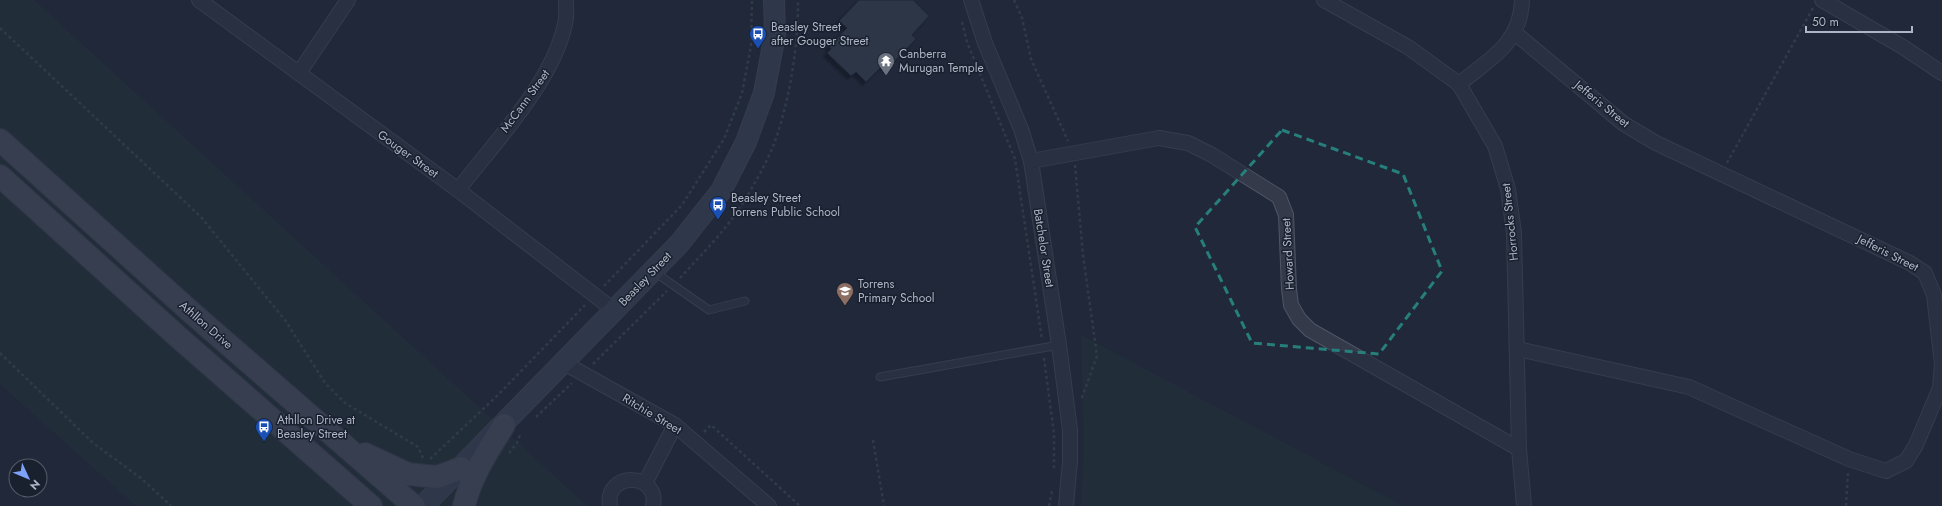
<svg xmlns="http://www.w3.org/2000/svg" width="1942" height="506" font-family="Jost,sans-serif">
<defs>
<filter id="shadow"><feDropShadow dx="-3.5" dy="3.5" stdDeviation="1" flood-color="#0009"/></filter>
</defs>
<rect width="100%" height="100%" fill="#20283a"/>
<g fill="#22353b">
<polygon points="0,0 34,0 587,506 136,506 0,384"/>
<polygon points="1081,335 1403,506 1405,506 1081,506 1084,446"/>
</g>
<polygon fill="#3c4659" stroke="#1b2230" filter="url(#shadow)" points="859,0 913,0 929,16 912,35 916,39 887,69 883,65 866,82 856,72 851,76 827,53 831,49 829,46 847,28 839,21"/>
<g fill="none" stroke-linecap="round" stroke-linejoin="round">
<defs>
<g id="lane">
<polyline points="653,271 709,310 745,301"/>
<polyline points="880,377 1059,345"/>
</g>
<g id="street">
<polyline points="199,0 458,190 615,311"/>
<polyline points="971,0 985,43 1021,129 1031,161 1059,345 1070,430 1070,461 1066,506"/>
<polyline points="1324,0 1408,47 1459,84 1495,146 1508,189 1514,233 1519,449 1524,506"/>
<polyline points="1822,0 1903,47 1942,73"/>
<polyline points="1515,33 1624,124 1656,143 1910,263 1925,273 1934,295 1942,364 1940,388 1916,445 1906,461 1886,471 1849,459 1689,387 1518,349"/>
<polyline points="299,73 348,0"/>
<path d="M1459,84c31,-25 62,-41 63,-84"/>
<polyline points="1031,161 1159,138 1188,143 1212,155 1279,197 1286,215 1289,289 1291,305 1299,319 1310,330 1519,449"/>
<path d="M458,190c36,-47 95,-108 107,-166 2,-7 1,-16 1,-24"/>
<polyline points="564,363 675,425 769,506"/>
<polyline points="645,483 675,425"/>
<path d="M610,506c-6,-35 50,-34 43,0"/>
</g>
<polyline id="secondary" points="423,506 679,244 721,191 746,142 764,93 775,34 774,0"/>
<g id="primary">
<polyline points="0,140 192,313 414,506"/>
<polyline points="0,176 177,336 371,506"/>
<polyline points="365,454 408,474 437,477 461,468"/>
<path d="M464,506c7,-30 24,-55 40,-81"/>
</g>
</defs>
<use href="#lane" stroke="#4e5564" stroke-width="9"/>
<use href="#street" stroke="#4e5564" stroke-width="16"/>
<use href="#secondary" stroke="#4e5564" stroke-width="22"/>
<use href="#primary" stroke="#3d4453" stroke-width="24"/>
<g stroke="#405258" stroke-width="2.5" stroke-dasharray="3 3" stroke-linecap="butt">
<polyline points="1014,0 1022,18 1031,59 1068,141"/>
<polyline points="962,22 967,42 1015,159 1042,339"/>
<polyline points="0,28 201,217 285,320 325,383 345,403 418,447 423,458"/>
<polyline points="1727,163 1813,8"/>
<polyline points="1075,165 1083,255 1097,356 1081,400"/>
<path d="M680,278c23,-25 48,-50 66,-80 10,-17 21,-36 28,-54 16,-45 24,-96 24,-144"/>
<polyline points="604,286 682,205 724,139 742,93 751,46 752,0"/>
<polyline points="0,353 93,443 142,479 171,506"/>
<polyline points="1044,358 1054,434 1054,470"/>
<polyline points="593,364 667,291"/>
<polyline points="536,417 572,383"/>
<polyline points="704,432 711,425 800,506"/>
<polyline points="873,440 884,506"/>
<polyline points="509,453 517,443 520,435"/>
<polyline points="430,459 498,395 585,305"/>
<polyline points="1049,506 1052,491"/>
<polyline points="1846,506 1848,472"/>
</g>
<use href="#lane" stroke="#343a4a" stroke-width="7"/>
<use href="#street" stroke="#343a4a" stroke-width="14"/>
<use href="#secondary" stroke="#42495d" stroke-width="20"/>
<use href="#primary" stroke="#51596a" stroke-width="22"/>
</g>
<path d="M0 0H1942V506H0ZM1282,130l121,44 39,97 -63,83 -127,-11 -57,-116z" fill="#20283a" fill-opacity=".55" fill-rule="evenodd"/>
<path fill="none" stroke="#277f7b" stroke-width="3" stroke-dasharray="8 5" stroke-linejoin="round" d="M1282,130l121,44 39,97 -63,83 -127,-11 -57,-116z"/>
<defs>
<symbol id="bus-pin" viewBox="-11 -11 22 30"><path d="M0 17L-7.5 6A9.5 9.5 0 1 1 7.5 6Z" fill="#1a4fb4" stroke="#19202e"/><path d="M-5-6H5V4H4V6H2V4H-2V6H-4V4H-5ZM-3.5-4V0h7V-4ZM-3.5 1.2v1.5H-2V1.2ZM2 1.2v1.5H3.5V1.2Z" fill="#fff"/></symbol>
<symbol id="temple-pin" viewBox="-11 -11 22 30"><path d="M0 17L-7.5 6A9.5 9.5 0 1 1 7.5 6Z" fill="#6b7280" stroke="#19202e"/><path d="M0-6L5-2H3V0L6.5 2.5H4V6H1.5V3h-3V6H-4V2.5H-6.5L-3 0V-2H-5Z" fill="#fff"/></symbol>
<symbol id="school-pin" viewBox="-11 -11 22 30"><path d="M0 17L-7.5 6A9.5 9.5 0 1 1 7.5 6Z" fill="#8d6e63" stroke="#19202e"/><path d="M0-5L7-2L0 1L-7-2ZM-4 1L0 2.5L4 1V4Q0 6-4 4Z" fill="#fff"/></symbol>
</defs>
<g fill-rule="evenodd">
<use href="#bus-pin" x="748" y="24" width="20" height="27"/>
<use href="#temple-pin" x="876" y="51" width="20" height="27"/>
<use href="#bus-pin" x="708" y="195" width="20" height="27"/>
<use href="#school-pin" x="835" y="281" width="20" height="27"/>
<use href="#bus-pin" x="254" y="417" width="20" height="27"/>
</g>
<g text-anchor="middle" stroke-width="3" stroke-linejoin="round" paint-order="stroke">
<g font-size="12" fill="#aeb5c6" stroke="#19202e" text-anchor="start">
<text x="771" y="31">Beasley Street<tspan x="771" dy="14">after Gouger Street</tspan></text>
<text x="899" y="58">Canberra<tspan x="899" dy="14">Murugan Temple</tspan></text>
<text x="731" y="202">Beasley Street<tspan x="731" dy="14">Torrens Public School</tspan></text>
<text x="858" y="288">Torrens<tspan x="858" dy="14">Primary School</tspan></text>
<text x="277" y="424">Athllon Drive at<tspan x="277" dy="14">Beasley Street</tspan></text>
</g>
<g font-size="12" fill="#aeb5c6" stroke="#19202e">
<text transform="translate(525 101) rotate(-54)" y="4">McCann Street</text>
<text transform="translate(1602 104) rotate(39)" y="4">Jefferis Street</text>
<text transform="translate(408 154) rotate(36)" y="4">Gouger Street</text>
<text transform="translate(1510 222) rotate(-96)" y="4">Horrocks Street</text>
<text transform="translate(1044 248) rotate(81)" y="4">Batchelor Street</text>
<text transform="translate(1888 253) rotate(27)" y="4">Jefferis Street</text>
<text transform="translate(1288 254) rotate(-93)" y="4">Howard Street</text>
<text transform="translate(645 279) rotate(-46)" y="4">Beasley Street</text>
<text transform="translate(206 325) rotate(41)" y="4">Athllon Drive</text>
<text transform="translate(652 414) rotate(31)" y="4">Ritchie Street</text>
</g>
</g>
<g transform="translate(28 478) rotate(134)"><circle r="19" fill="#19202e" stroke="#555c6b"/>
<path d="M0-3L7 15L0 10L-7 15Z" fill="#7ea1fc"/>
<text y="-6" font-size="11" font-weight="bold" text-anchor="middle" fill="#aeb5c6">N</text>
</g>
<path d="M1806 26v6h106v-6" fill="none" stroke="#aeb5c6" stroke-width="2"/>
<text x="1812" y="26" font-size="12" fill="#aeb5c6" stroke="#19202e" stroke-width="3" paint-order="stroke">50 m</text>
</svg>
